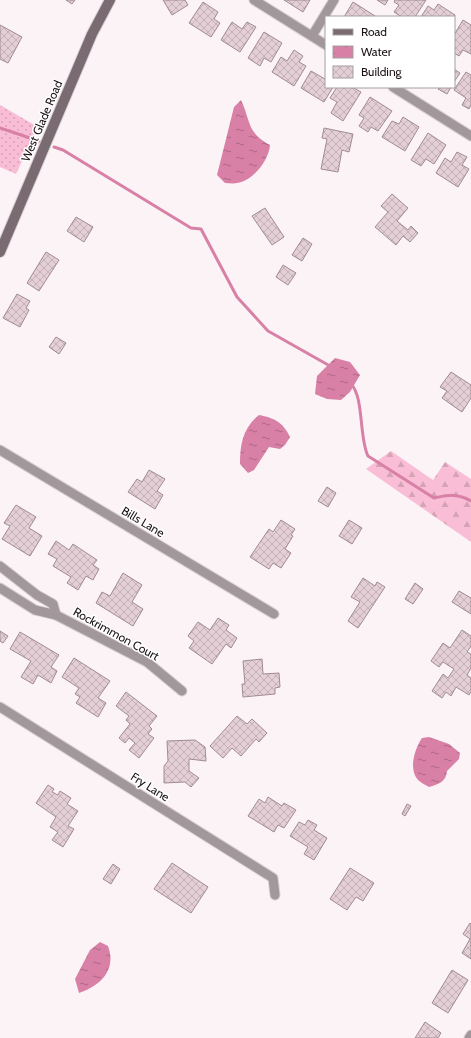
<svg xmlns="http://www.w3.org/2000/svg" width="471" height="1038" font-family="Cabin,sans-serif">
<defs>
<pattern id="forest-firs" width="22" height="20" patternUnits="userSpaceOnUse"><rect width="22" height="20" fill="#f9bed5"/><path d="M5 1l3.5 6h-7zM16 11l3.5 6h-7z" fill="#d5a2b6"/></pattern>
<pattern id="park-dots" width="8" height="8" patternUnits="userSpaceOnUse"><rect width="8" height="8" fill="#f9bed5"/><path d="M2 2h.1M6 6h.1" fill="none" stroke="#d5a2b6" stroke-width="1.8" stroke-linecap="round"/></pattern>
<pattern id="water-ripples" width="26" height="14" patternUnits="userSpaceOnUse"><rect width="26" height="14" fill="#d880a6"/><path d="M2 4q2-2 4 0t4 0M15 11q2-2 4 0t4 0" fill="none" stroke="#ae6786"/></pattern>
<pattern id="building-cross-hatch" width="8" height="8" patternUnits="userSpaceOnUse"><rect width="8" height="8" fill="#e5cfd7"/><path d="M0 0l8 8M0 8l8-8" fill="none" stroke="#c4b1b8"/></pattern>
</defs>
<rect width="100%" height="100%" fill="#fcf3f6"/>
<polygon fill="url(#forest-firs)" points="391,451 433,480 445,462 471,479 471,542 366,469"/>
<polygon fill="url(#park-dots)" points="0,105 38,127 16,174 0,167"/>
<g fill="url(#water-ripples)">
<path d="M241,100c10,21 5,32 29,45 -1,15 -17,36 -33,38 -4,1 -8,0 -12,0l-8,-8 17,-68z"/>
<polygon points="335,358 350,362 360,375 350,392 341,400 327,399 315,394 317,376"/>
<path d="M259,415c15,3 24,7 31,22l-5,8 -5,4 -11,-2 -15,23 -6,3 -8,-9c0,-20 3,-36 19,-49z"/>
<path d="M429,737l20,7 11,9 -1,6 -12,12c-1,11 -8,13 -18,16 -3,-2 -8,-4 -11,-7 -10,-11 -3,-32 4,-42z"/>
<path d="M100,942l8,4c9,24 -8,40 -29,47l-4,-14 15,-29z"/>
</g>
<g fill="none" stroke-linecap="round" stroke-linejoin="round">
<g stroke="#d880a6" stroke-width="3">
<polyline points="0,128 39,141"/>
<polyline points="54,147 63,150 191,228 201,229 237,297 268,331 330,366"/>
<path d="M351,384c13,13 8,54 17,72l66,42c15,-3 24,-5 37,3"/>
</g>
</g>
<g fill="url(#building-cross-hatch)" stroke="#a08b93">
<polygon points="66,0 75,0 72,4"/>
<polygon points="163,0 185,0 188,5 172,15"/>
<polygon points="284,0 310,0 303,12"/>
<polygon points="377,0 388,0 385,5"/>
<polygon points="395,0 426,0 415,17 402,17 394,12 399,5 394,2"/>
<polygon points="203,2 218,12 214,19 220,23 211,37 189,23"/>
<polygon points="353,2 375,16 375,17 344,17"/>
<polygon points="438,4 455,15 454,17 421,17 428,6 434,10"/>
<polygon points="463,20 471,25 471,54 463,50 459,56 454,53 454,35"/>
<polygon points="232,22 242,29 247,22 256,27 240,52 221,40"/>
<polygon points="0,25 22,37 8,63 0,59"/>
<polygon points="264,32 282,43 271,62 264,58 260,66 248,58"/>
<polygon points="294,50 303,56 299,62 306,66 294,86 272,72 281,57 287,61"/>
<polygon points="454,69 460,73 454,82"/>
<polygon points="311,71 325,79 326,77 326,87 333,87 324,102 301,88"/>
<polygon points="466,72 471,75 471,105 469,109 462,105 466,98 454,90"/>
<polygon points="337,87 352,87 361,92 343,121 331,113 337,102 330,98"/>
<polygon points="440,87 451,87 447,94 438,89"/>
<polygon points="370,97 392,111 378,131 371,127 368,132 359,126 364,118 359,115"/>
<polygon points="403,117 419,127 405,151 382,137 392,121 399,124"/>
<polygon points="324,128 353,134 349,152 342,150 338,172 321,169 327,139 322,138"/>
<polygon points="428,133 446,145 434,164 426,159 421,166 411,160"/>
<polygon points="457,152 467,157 462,165 469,169 458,187 436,173 445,158 451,162"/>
<polygon points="392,194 408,208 397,221 408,230 411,226 418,233 410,242 403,236 396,245 375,227 388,212 381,206"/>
<polygon points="265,208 284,237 272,245 252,216"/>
<polygon points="76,217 93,227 84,242 67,231"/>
<polygon points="303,238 312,244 302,261 292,255"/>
<polygon points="46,252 59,260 39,291 27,283"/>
<polygon points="283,265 296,273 288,285 276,277"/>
<polygon points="17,294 30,301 26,308 29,310 20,327 3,318"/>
<polygon points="56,337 66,343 59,354 49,347"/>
<polygon points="451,372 471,385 471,398 462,412 442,398 447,391 440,387"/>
<polygon points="149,470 165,479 157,491 163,495 155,509 128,492 137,479 142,482"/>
<polygon points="327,487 336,493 328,507 318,501"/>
<polygon points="16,505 36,517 29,528 42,536 30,556 2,539 10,526 4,523"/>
<polygon points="281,520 295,529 291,535 293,536 285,549 291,553 281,568 273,563 269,569 250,557 269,529 273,532"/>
<polygon points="349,520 362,528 352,544 339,536"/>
<polygon points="56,541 69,550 73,544 97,560 93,565 99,569 93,580 86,576 78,590 67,583 71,577 53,566 57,559 48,554"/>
<polygon points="123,573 142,585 132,602 143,609 133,626 96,603 102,592 110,596"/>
<polygon points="363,578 375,586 377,582 385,587 358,628 348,621 360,602 351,597"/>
<polygon points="415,583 423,589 413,604 405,599"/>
<polygon points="459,591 471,598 471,614 452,602"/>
<polygon points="218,618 229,625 226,630 237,638 231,648 226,644 212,664 189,648 194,641 188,636 198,622 210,630"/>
<polygon points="462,630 471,636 471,646 467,652 471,654 471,668 467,675 471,678 471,692 469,695 456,687 451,696 446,692 442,698 432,691 443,674 448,678 454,669 443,662 439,667 431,661 443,643 450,648"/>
<polygon points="0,631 8,636 3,643 0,641"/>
<polygon points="20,632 59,655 51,667 57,671 51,683 38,675 33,684 21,677 31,661 10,649"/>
<polygon points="74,658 110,681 98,698 106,703 98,717 76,703 80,697 75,694 79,688 62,677"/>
<polygon points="262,659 263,674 279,673 280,687 275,688 275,694 243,697 242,684 245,684 243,661"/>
<polygon points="126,692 157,716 149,726 152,729 148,734 154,738 139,758 129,750 135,743 129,738 125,743 119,738 130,724 126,720 129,716 116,706"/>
<polygon points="237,716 247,724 252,719 267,733 259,742 256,739 241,756 232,748 223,758 210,746"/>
<polygon points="195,740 205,747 206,761 189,759 189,771 199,778 191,787 185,782 164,783 164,766 168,761 167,741"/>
<polygon points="48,785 54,789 52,792 58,795 60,791 71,798 67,804 78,811 68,826 74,829 63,847 52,840 58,832 50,827 56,817 36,803"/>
<polygon points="268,797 282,806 284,803 296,810 284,828 278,825 274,832 248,816 259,799 265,803"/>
<polygon points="407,804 411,806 405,816 402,814"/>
<polygon points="308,820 317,825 314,830 327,838 314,860 304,854 308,847 290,836 299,822 305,825"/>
<polygon points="172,863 208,887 191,913 154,889"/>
<polygon points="113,864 120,869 111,884 103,879"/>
<polygon points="350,868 374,883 363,901 356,897 347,910 330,899"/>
<polygon points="470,923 471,924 471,959 462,953 470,939 463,934"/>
<polygon points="452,970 468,980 448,1013 432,1003"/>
<polygon points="425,1022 441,1033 438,1038 415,1038"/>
</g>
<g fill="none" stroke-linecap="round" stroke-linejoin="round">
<defs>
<g id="minor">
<polyline points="254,0 326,45"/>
<polyline points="312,36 334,0"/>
<polyline points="393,87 471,136"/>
<polyline points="0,450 274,614"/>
<polyline points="0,566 37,595 53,604 56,615"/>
<polyline points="0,588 35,610 56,615 147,662 182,691"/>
<polyline points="0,707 273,878 275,895"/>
<polyline points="469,1038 471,1035"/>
</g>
<polyline id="secondary" points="0,252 92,34 110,0"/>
</defs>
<use href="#minor" stroke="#d8cfd2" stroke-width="11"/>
<use href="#secondary" stroke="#d8cfd2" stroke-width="12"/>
<use href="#minor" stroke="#a2989b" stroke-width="9"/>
<use href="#secondary" stroke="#796b71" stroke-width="10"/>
</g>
<g text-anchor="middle" stroke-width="3" stroke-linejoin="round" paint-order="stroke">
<g font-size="12" fill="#1a1215" stroke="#fff">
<text transform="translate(42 121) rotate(-67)" y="4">West Glade Road</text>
<text transform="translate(143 522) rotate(31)" y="4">Bills Lane</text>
<text transform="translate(116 634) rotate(29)" y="4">Rockrimmon Court</text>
<text transform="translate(150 787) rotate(32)" y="4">Fry Lane</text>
</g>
</g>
<rect x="325" y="16" width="130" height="72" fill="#ffffff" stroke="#a3a0a1"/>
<rect x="333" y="29" width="20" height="6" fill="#796b71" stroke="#a3a0a1"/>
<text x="361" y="36" font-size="12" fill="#1a1215">Road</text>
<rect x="333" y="46" width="20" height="12" fill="url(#water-ripples)" stroke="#a3a0a1"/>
<text x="361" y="56" font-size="12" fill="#1a1215">Water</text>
<rect x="333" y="66" width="20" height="12" fill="url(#building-cross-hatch)" stroke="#a3a0a1"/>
<text x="361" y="76" font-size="12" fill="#1a1215">Building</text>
</svg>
